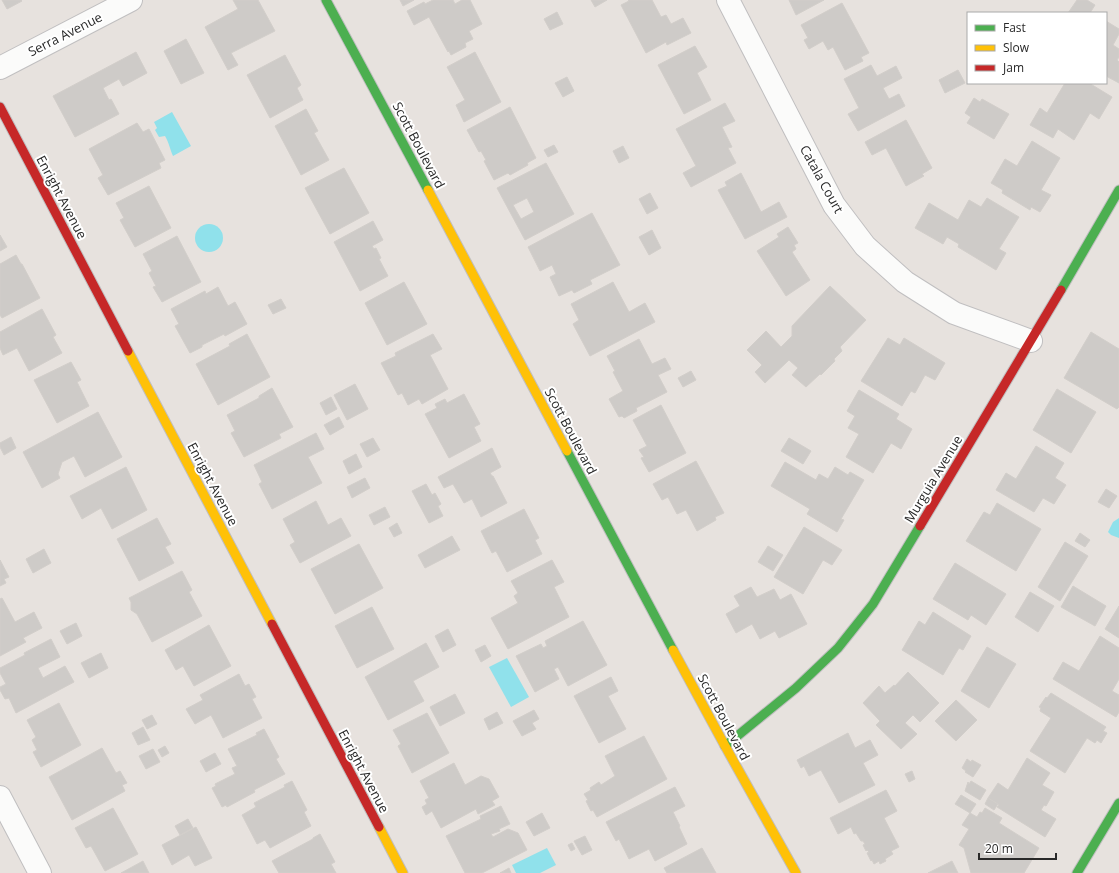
<svg xmlns="http://www.w3.org/2000/svg" width="1119" height="873" font-family="'Open Sans',sans-serif">
<rect width="100%" height="100%" fill="#e7e2de"/>
<g fill="#90e1eb">
<path d="M172,112l19,34 -18,10c-3,-7 -4,-13 -8,-20l-6,1 -4,-7 2,-2 -3,-6z"/>
<circle cx="209" cy="238" r="14"/>
<polygon points="1119,518 1119,538 1111,535 1108,532 1113,522"/>
<polygon points="507,658 529,697 511,707 489,667"/>
<polygon points="547,848 556,865 540,873 516,873 512,865"/>
</g>
<g fill="#cecbc8" stroke="#d2ceca" fill-rule="evenodd">
<polygon points="2,0 21,0 22,1 7,9"/>
<polygon points="233,0 258,0 275,31 231,53 238,65 228,70 205,27 238,9"/>
<polygon points="400,0 414,0 403,6"/>
<polygon points="433,0 453,0 455,4 462,0 470,0 482,24 469,31 473,39 465,43 466,47 451,55 449,51 448,52 429,17 414,25 407,11 424,2 425,4"/>
<polygon points="591,0 607,0 595,7"/>
<polygon points="628,0 652,0 661,17 666,15 671,24 683,18 691,33 667,45 666,42 646,53 621,5 629,1"/>
<polygon points="789,0 824,0 796,15"/>
<polygon points="1077,0 1087,0 1095,5 1090,13 1068,13"/>
<polygon points="842,3 869,53 861,57 863,61 845,70 833,47 828,50 823,41 809,49 804,40 808,38 801,25"/>
<polygon points="557,12 563,24 550,30 544,19"/>
<polygon points="1106,21 1119,29 1119,34 1113,45 1119,49 1119,57 1117,60 1119,62 1119,83 1106,76"/>
<polygon points="186,39 204,73 181,84 164,51"/>
<polygon points="695,46 707,67 697,73 711,100 684,114 658,65"/>
<polygon points="136,52 147,73 123,86 119,79 103,88 109,100 111,99 119,114 75,137 53,96"/>
<polygon points="475,52 501,102 464,122 456,105 465,100 447,67"/>
<polygon points="285,55 301,85 297,88 303,100 270,118 247,75"/>
<polygon points="871,65 877,76 896,66 902,78 883,88 889,99 899,94 905,106 858,131 848,114 859,108 844,79"/>
<polygon points="958,70 965,83 945,93 939,80"/>
<polygon points="567,77 574,91 563,97 555,83"/>
<polygon points="1065,83 1089,83 1112,97 1099,119 1090,113 1074,140 1058,129 1053,138 1030,125 1040,108 1047,113"/>
<polygon points="974,98 980,102 982,99 1009,114 994,139 967,123 971,117 965,113"/>
<polygon points="725,103 735,121 722,127 732,147 728,148 736,163 691,187 683,173 696,166 676,129"/>
<polygon points="510,107 536,158 527,163 528,165 510,175 508,173 494,180 484,161 486,160 481,151 479,152 467,130"/>
<polygon points="306,109 318,131 314,133 329,160 301,175 275,126"/>
<polygon points="906,120 932,168 922,174 924,176 906,186 886,148 872,155 865,142"/>
<polygon points="137,123 143,132 149,129 165,160 159,163 161,168 108,195 98,178 103,175 89,149"/>
<polygon points="1032,141 1060,158 1041,190 1051,195 1040,212 1031,207 1030,210 1002,193 1003,190 991,183 1005,159 1017,166"/>
<polygon points="554,145 558,152 548,157 544,150"/>
<polygon points="623,146 629,158 619,163 613,151"/>
<path d="M546,163l28,51 -49,26 -28,-52zM527,198l7,14 -13,7 -8,-14z"/>
<polygon points="344,168 369,213 330,234 305,188"/>
<polygon points="741,173 761,212 779,202 787,217 745,239 718,190 727,186 725,182"/>
<polygon points="149,186 171,228 135,247 120,220 124,218 116,203"/>
<polygon points="650,193 658,208 647,214 639,199"/>
<polygon points="987,198 1019,217 999,249 1006,253 996,270 958,247 959,244 947,237 943,244 915,228 929,203 958,220 969,200 981,207"/>
<polygon points="592,213 620,265 590,280 592,284 574,293 572,290 559,296 550,277 556,274 552,265 540,271 528,247"/>
<polygon points="373,221 383,240 372,246 374,249 376,248 381,258 379,259 388,276 360,291 334,242"/>
<polygon points="788,227 798,243 794,245 796,249 792,252 810,280 786,296 757,251 779,237 777,234"/>
<polygon points="652,230 661,248 649,255 639,237"/>
<polygon points="0,235 7,247 0,251"/>
<polygon points="177,236 201,282 162,302 153,287 156,286 149,273 152,271 143,254"/>
<polygon points="16,255 21,264 22,264 40,298 2,318 0,315 0,264"/>
<polygon points="404,282 427,324 387,345 365,303"/>
<polygon points="613,282 629,312 645,303 655,322 590,356 573,324 579,320 571,304"/>
<polygon points="830,286 866,320 840,347 842,351 834,359 835,361 821,375 820,374 806,387 792,375 798,368 789,360 765,383 755,372 762,365 747,350 766,331 781,347 792,336 792,326"/>
<polygon points="218,287 228,306 235,302 247,324 225,336 224,334 202,345 202,347 190,353 175,326 179,324 171,309 205,291 206,294"/>
<polygon points="281,299 286,308 273,314 268,305"/>
<polygon points="42,309 56,335 53,337 62,353 29,371 17,348 3,355 0,348 0,332"/>
<polygon points="1091,332 1119,349 1119,407 1117,409 1064,378"/>
<polygon points="247,334 270,377 218,405 196,364 230,346 229,344"/>
<polygon points="433,334 442,349 430,355 448,389 422,404 419,399 408,405 402,393 398,395 381,363 396,356 395,353"/>
<polygon points="888,338 900,345 904,338 945,363 935,380 925,375 915,393 911,391 902,406 861,381"/>
<polygon points="639,339 652,364 665,358 671,369 658,375 667,392 636,408 637,411 624,418 622,416 619,417 609,399 623,391 613,372 615,371 607,356"/>
<polygon points="71,362 81,380 77,382 89,406 57,423 34,380"/>
<polygon points="691,371 696,380 683,387 678,378"/>
<polygon points="355,384 368,409 347,420 334,395"/>
<polygon points="272,388 293,427 279,434 281,438 244,457 231,433 235,431 227,415 259,398 259,396"/>
<polygon points="1057,389 1096,412 1071,453 1033,430"/>
<polygon points="859,390 899,414 896,419 912,429 901,449 891,443 873,473 846,457 859,434 848,428 855,416 847,411"/>
<polygon points="464,394 480,424 474,427 481,441 449,458 425,414 437,408 435,404 445,399 447,403"/>
<polygon points="331,397 337,409 326,415 320,403"/>
<polygon points="661,405 686,453 649,472 641,458 644,457 639,450 647,446 633,420"/>
<polygon points="98,412 122,457 85,477 74,456 62,462 58,474 60,478 42,488 23,452"/>
<polygon points="339,417 344,427 330,435 324,425"/>
<polygon points="316,433 324,449 308,457 322,483 272,509 259,484 262,482 254,465"/>
<polygon points="11,437 16,448 4,455 0,447 0,443"/>
<polygon points="373,438 380,450 367,457 360,444"/>
<polygon points="789,438 811,451 803,464 781,451"/>
<polygon points="1036,446 1064,463 1055,478 1066,485 1054,504 1043,498 1034,512 996,490 1006,473 1016,479"/>
<polygon points="492,448 501,467 490,473 492,476 493,476 507,503 481,517 472,499 464,503 453,484 444,488 438,477"/>
<polygon points="356,454 362,467 349,474 343,461"/>
<polygon points="696,461 724,513 715,517 716,520 697,531 686,510 677,514 668,497 662,500 653,484"/>
<polygon points="785,462 816,480 819,474 828,479 835,467 848,475 850,472 864,480 841,519 844,520 837,532 807,514 810,509 771,486"/>
<polygon points="126,467 147,510 112,529 101,508 82,519 70,496"/>
<polygon points="365,478 370,488 352,498 347,487"/>
<polygon points="426,484 432,495 435,493 441,504 438,506 443,516 429,523 412,491"/>
<polygon points="1106,489 1117,496 1109,508 1098,502"/>
<polygon points="316,501 328,525 341,518 351,536 300,563 290,545 295,542 283,519"/>
<polygon points="997,503 1041,529 1016,571 966,541 984,512 990,515"/>
<polygon points="385,507 390,517 374,525 369,515"/>
<polygon points="524,509 539,538 535,540 542,554 507,572 496,551 492,553 481,531"/>
<polygon points="157,518 171,544 165,547 174,563 139,581 117,539"/>
<polygon points="397,523 402,533 394,537 389,528"/>
<polygon points="804,527 842,550 832,565 823,560 803,594 774,577"/>
<polygon points="1080,533 1090,540 1085,547 1075,541"/>
<polygon points="452,536 460,550 425,568 418,555"/>
<polygon points="1065,542 1088,556 1060,601 1038,587"/>
<polygon points="359,544 383,588 335,614 311,569"/>
<polygon points="768,546 783,555 773,571 758,562"/>
<polygon points="44,549 51,563 33,573 26,559"/>
<polygon points="0,560 9,577 4,579 6,583 0,586"/>
<polygon points="552,560 564,582 554,587 569,617 508,649 491,618 518,603 514,596 518,593 511,581"/>
<polygon points="955,563 1006,594 986,625 971,615 968,620 933,599"/>
<polygon points="182,571 192,590 189,592 202,616 152,642 137,614 131,610 131,602 129,598"/>
<polygon points="1073,586 1106,606 1095,626 1061,607"/>
<polygon points="751,587 757,597 774,589 780,600 791,594 807,624 779,638 775,631 760,639 752,624 736,633 726,614 740,606 734,596"/>
<polygon points="1030,592 1054,606 1038,632 1015,617"/>
<polygon points="2,598 15,622 34,612 42,628 23,638 26,642 0,656 0,599"/>
<polygon points="1119,606 1119,638 1105,629"/>
<polygon points="372,607 394,649 357,668 335,626"/>
<polygon points="933,612 971,636 963,650 959,648 943,675 902,650 919,621 925,625"/>
<polygon points="583,621 607,665 568,686 558,667 554,669 559,679 535,692 516,656 541,644 543,648 547,646 545,641"/>
<polygon points="76,623 82,636 67,644 60,631"/>
<polygon points="209,625 231,666 194,686 183,666 176,670 165,650"/>
<polygon points="448,629 456,645 443,652 435,636"/>
<polygon points="1100,636 1119,648 1119,679 1112,691 1119,695 1119,712 1116,717 1053,679 1063,662 1079,671"/>
<polygon points="51,639 60,657 38,668 43,678 65,666 74,682 16,713 9,698 5,699 0,690 0,687 6,684 0,673 0,668 25,655 24,653"/>
<polygon points="426,643 439,667 413,681 424,701 388,720 365,677"/>
<polygon points="485,645 491,656 481,662 475,650"/>
<polygon points="987,647 1016,664 989,708 961,691"/>
<polygon points="101,653 108,668 89,678 81,663"/>
<polygon points="908,672 939,703 920,722 913,715 905,723 917,734 901,749 876,725 880,721 863,703 879,686 885,693 894,685 895,686"/>
<polygon points="239,674 245,686 249,684 256,697 252,699 262,718 223,738 211,715 195,724 186,709 203,700 200,695"/>
<polygon points="611,677 618,691 608,696 626,729 599,743 574,696"/>
<polygon points="1051,693 1106,727 1103,731 1107,733 1101,743 1097,740 1095,743 1087,738 1065,773 1030,751 1051,718 1040,711 1041,708 1039,707 1046,697 1047,698"/>
<polygon points="455,694 465,713 440,726 430,707"/>
<polygon points="956,700 977,720 956,741 935,721"/>
<polygon points="59,703 81,745 41,767 33,752 37,750 32,740 36,737 27,720"/>
<polygon points="534,710 539,719 532,723 536,729 522,736 513,721"/>
<polygon points="497,712 503,723 489,730 484,719"/>
<polygon points="427,713 449,753 412,773 398,746 401,744 393,730"/>
<polygon points="152,715 157,724 147,729 142,720"/>
<polygon points="143,727 150,740 138,745 132,733"/>
<polygon points="264,729 279,757 276,759 285,774 254,790 255,792 227,807 226,805 222,807 212,788 216,786 215,784 235,774 232,768 237,766 228,749 257,735 256,733"/>
<polygon points="848,733 855,748 870,740 878,755 863,763 875,785 839,803 821,770 809,776 804,766 801,768 797,760"/>
<polygon points="644,736 667,779 597,817 593,810 591,811 586,801 588,800 584,794 591,790 590,788 599,782 601,785 615,776 605,756"/>
<polygon points="165,746 169,753 162,757 158,750"/>
<polygon points="102,748 116,773 120,771 127,783 122,785 125,791 72,820 49,777"/>
<polygon points="153,749 160,762 146,769 139,756"/>
<polygon points="215,753 221,764 206,772 200,761"/>
<polygon points="1027,758 1050,773 1042,785 1054,792 1046,806 1044,805 1041,810 1056,819 1045,837 997,807 999,805 988,798 998,783 1008,790"/>
<polygon points="967,759 971,762 972,760 981,765 973,777 965,772 966,771 962,768"/>
<polygon points="454,763 465,785 481,776 489,779 499,797 492,801 495,805 478,814 476,809 441,828 432,811 426,815 422,807 427,804 425,800 429,798 420,781"/>
<polygon points="912,771 915,779 909,782 905,774"/>
<polygon points="292,781 307,810 304,812 311,826 270,848 265,840 257,844 242,815 256,807 254,803 285,787 284,785"/>
<polygon points="971,781 986,790 980,800 965,791 968,782 969,784"/>
<polygon points="675,787 685,806 673,812 680,826 679,827 687,844 655,861 649,849 629,859 619,839 616,841 606,822"/>
<polygon points="886,790 897,811 884,818 899,847 891,851 893,854 885,859 886,861 880,864 879,861 874,864 872,860 871,861 867,853 869,852 867,850 866,851 863,845 865,844 863,841 861,841 856,833 854,834 851,827 838,834 830,818"/>
<polygon points="961,795 976,804 970,813 955,804"/>
<polygon points="988,798 998,804 994,810 985,804"/>
<polygon points="501,806 510,824 499,829 500,831 491,834 493,837 508,829 518,833 527,850 482,873 465,873 446,836 481,819 480,816"/>
<polygon points="113,808 138,854 105,871 91,846 86,848 75,828"/>
<polygon points="985,808 1002,818 999,823 1039,848 1024,873 971,873 964,848 959,845 969,829 962,825 970,813 977,817 980,812 982,813"/>
<polygon points="542,813 550,828 534,836 526,822"/>
<polygon points="188,819 193,828 180,835 175,826"/>
<polygon points="196,827 212,858 195,866 189,855 172,865 162,845"/>
<polygon points="320,834 335,862 331,864 336,873 279,873 272,861 313,839 313,838"/>
<polygon points="585,836 592,850 582,855 574,841"/>
<polygon points="572,843 575,849 571,851 568,845"/>
<polygon points="702,848 716,873 667,873 664,868"/>
<polygon points="143,861 149,873 121,873"/>
<polygon points="952,861 958,873 928,873"/>
<polygon points="509,868 511,873 500,873"/>
</g>
<g fill="none" stroke-linecap="round" stroke-linejoin="round">
<defs>
<g id="street">
<polyline points="728,0 834,205 865,246 905,282 954,313 1031,341"/>
<polyline points="0,68 131,0"/>
<polyline points="0,797 40,873"/>
</g>
<g id="fast">
<polyline points="326,0 428,190"/>
<polyline points="1061,290 1119,190"/>
<polyline points="567,451 673,650"/>
<polyline points="725,746 796,688 838,648 873,604 920,526"/>
<polyline points="1077,873 1119,803"/>
</g>
<g id="slow">
<polyline points="428,190 567,451"/>
<polyline points="128,351 272,624"/>
<polyline points="673,650 725,746 796,873"/>
<polyline points="379,827 403,873"/>
</g>
<g id="jam">
<polyline points="0,107 128,351"/>
<polyline points="920,526 1061,290"/>
<polyline points="272,624 379,827"/>
</g>
</defs>
<use href="#street" stroke="#c0bfc0" stroke-width="24"/>
<use href="#fast" stroke="#c0bfc0" stroke-width="11"/>
<use href="#slow" stroke="#c0bfc0" stroke-width="11"/>
<use href="#jam" stroke="#c0bfc0" stroke-width="11"/>
<use href="#street" stroke="#fbfbfa" stroke-width="22"/>
<use href="#fast" stroke="#4caf50" stroke-width="9"/>
<use href="#slow" stroke="#ffc107" stroke-width="9"/>
<use href="#jam" stroke="#c62828" stroke-width="9"/>
</g>
<g text-anchor="middle" stroke-width="4" stroke-linejoin="round" paint-order="stroke">
<g font-size="13" fill="#292929" stroke="#fff">
<text transform="translate(65 34) rotate(-27)" y="5">Serra Avenue</text>
<text transform="translate(419 145) rotate(62)" y="5">Scott Boulevard</text>
<text transform="translate(822 179) rotate(61)" y="5">Catala Court</text>
<text transform="translate(62 197) rotate(62)" y="5">Enright Avenue</text>
<text transform="translate(571 431) rotate(62)" y="5">Scott Boulevard</text>
<text transform="translate(933 479) rotate(-59)" y="5">Murguia Avenue</text>
<text transform="translate(213 484) rotate(62)" y="5">Enright Avenue</text>
<text transform="translate(724 717) rotate(62)" y="5">Scott Boulevard</text>
<text transform="translate(364 771) rotate(62)" y="5">Enright Avenue</text>
</g>
</g>
<rect x="967" y="12" width="140" height="72" fill="#ffffff" stroke="#a9a9a9"/>
<rect x="975" y="25" width="20" height="6" fill="#4caf50" stroke="#a9a9a9"/>
<text x="1003" y="32" font-size="12" fill="#292929">Fast</text>
<rect x="975" y="45" width="20" height="6" fill="#ffc107" stroke="#a9a9a9"/>
<text x="1003" y="52" font-size="12" fill="#292929">Slow</text>
<rect x="975" y="65" width="20" height="6" fill="#c62828" stroke="#a9a9a9"/>
<text x="1003" y="72" font-size="12" fill="#292929">Jam</text>
<path d="M979 853v6h77v-6" fill="none" stroke="#292929" stroke-width="2"/>
<text x="985" y="853" font-size="12" fill="#292929" stroke="#ffffff" stroke-width="3" paint-order="stroke">20 m</text>
</svg>
